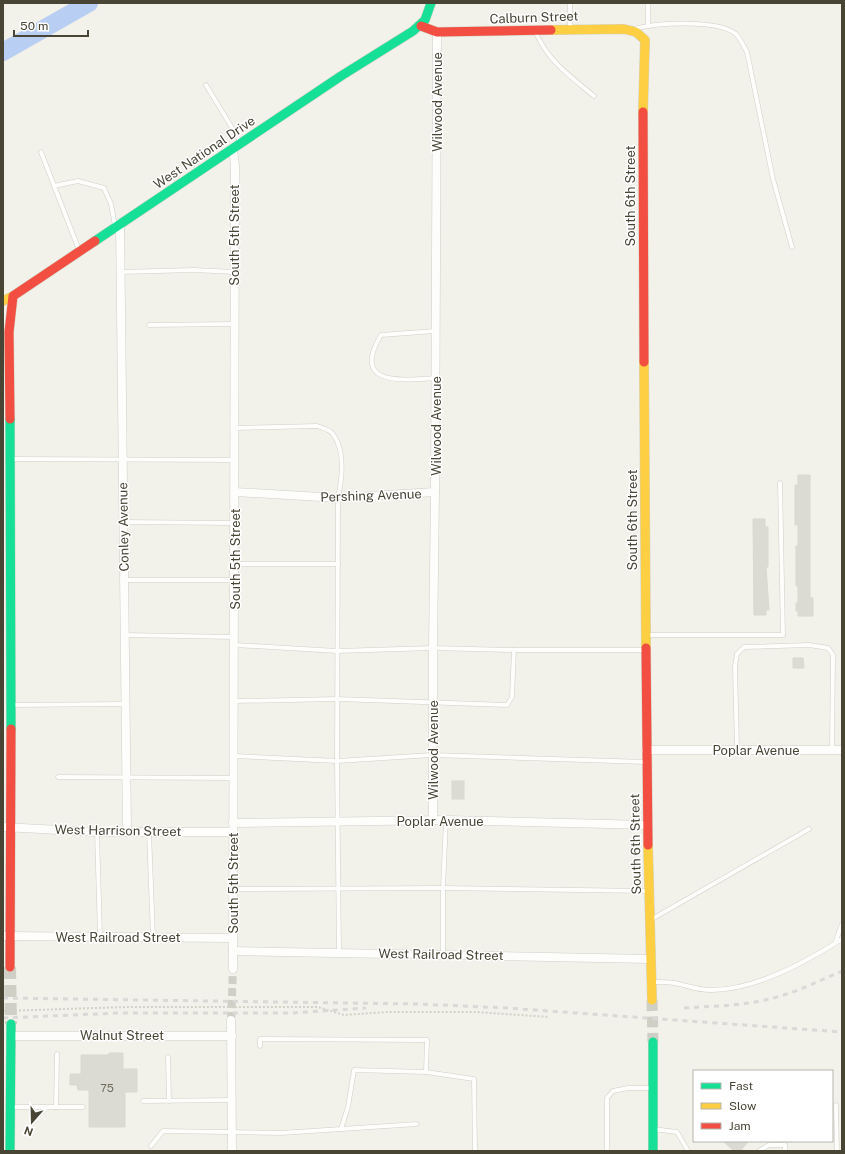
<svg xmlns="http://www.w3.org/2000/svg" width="845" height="1154" font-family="'Public Sans',sans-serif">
<rect width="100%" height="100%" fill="#f2f1ea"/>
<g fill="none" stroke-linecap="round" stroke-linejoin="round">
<polyline stroke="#b8cef2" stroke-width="18" points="3,52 89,3"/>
</g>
<g fill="#dbdad3" stroke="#dad9d0">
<polygon points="798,475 810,475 810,598 813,598 813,616 798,616 798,611 796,611 796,603 798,603 798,586 796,586 796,546 798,546 798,525 795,525 795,485 798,485"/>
<polygon points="753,519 765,519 765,527 768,527 768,567 766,567 769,610 766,610 766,615 754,615"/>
<polygon points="793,658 803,658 804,668 793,668"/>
<rect x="452" y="781" width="12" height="18"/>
<polygon points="109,1053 123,1053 123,1069 137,1069 137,1092 125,1092 125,1127 89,1127 89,1090 78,1090 77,1085 70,1085 70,1074 81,1074 81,1055 109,1055"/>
<polygon points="723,1141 749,1141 740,1151 734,1151"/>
</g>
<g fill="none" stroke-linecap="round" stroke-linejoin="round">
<polyline stroke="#d0cfc6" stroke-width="8" stroke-dasharray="8 4" stroke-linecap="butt" points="231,1020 233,969"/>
<polyline stroke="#d0cfc6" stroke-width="11" stroke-dasharray="11 5.5" stroke-linecap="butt" points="652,1000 653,1042"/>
<polyline stroke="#d0cfc6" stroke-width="12" stroke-dasharray="12 6" stroke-linecap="butt" points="10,967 11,1024"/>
<defs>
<g id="lane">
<polyline points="570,3 570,29"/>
<polyline points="648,26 648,3"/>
<path d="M634,29c23,-6 83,-10 102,5 4,4 8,13 11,18l26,127 19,68"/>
<path d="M536,33c12,28 35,44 58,63"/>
<polyline points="206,85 240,141"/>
<polyline points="41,152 79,250"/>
<polyline points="54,186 78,181 104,188 111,204 115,226"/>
<polyline points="121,272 194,270 234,272"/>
<polyline points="149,325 233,324"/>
<path d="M435,331l-54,4c-31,52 22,45 55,43"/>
<path d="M235,428l82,-2c5,2 12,3 16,8 13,17 9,45 5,64l-1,263 2,192"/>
<polyline points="13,459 234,460"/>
<polyline points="123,522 234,523"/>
<polyline points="235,564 338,564"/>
<polyline points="124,580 235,580"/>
<polyline points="125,635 234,637"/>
<polyline points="646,635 783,635 780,483"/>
<polyline points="235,645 337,651 433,648 514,650 645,650"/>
<polyline points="235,701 337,699 507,705 512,697 514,650"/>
<polyline points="11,705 125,704"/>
<polyline points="737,750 735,666 737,654 744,647 809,645 828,648 833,655 832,750"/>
<polyline points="234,756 337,761 432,755 645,762"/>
<polyline points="58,777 233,778"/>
<polyline points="97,832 100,937"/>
<polyline points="149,832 153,937"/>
<polyline points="233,889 443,888 647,891"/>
<polyline points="652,919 809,829"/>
<polyline points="835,943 842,924"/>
<polyline points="443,955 443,888 446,820"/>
<path d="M653,982c7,0 14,0 21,1 13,2 22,7 36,7 44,1 96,-28 132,-51"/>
<polyline points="260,1046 260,1039 427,1040 426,1072 354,1070 348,1107 341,1129"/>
<polyline points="168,1057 169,1101"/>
<polyline points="426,1072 474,1079 475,1151"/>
<polyline points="143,1101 232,1100"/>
<polyline points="836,1105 837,1151"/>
<polyline points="11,1107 83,1107"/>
<polyline points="56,1107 57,1054"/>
<polyline points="653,1129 677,1132 688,1151"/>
<polyline points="151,1146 163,1131 281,1133 417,1124"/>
<polyline points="607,1151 607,1098 613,1091 628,1088 652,1088"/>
<polyline points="759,1151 769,1145 785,1145 785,1151"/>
</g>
<g id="street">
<polyline points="233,149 235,166 233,969"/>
<polyline points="120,223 127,832"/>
<polyline points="235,492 338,498 435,492"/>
<polyline points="646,750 842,750"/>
<polyline points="433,820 433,648 435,492 437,32"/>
<polyline points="233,823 446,820 647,825"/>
<polyline points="3,827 97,832 232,832"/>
<polyline points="3,936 232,938"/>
<polyline points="233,951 650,959"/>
<polyline points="231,1020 232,1151"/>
<polyline points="12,1036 232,1036"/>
</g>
<g id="fast">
<polyline points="95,241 341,76 413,31 425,20 431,3"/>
<polyline points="10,419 11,729"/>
<polyline points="653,1042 653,1151"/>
<polyline points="10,1151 11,1024"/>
</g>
<g id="slow">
<polyline points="551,30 624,29 636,32 645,40 643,112"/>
<polyline points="3,301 13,296"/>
<polyline points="644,362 646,648"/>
<polyline points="648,845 652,1000"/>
</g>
<g id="jam">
<polyline points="421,26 437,32 551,30"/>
<polyline points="643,112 644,362"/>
<polyline points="10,419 9,332 13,296 95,241"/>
<polyline points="646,648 648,845"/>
<polyline points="10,967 11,729"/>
</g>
</defs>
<use href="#lane" stroke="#d0cfc8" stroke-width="5"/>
<use href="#street" stroke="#d0cfc8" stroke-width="9"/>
<use href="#fast" stroke="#d2d1c1" stroke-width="10"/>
<use href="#slow" stroke="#d2d1c1" stroke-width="10"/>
<use href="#jam" stroke="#d2d1c1" stroke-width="10"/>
<polyline stroke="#d2d1ca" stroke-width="2" stroke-dasharray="2 2" stroke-linecap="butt" points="3,1011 127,1007 318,1007 344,1015 387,1012 476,1012 549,1017"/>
<use href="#lane" stroke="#fdfdfc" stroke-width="4"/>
<use href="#street" stroke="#fdfdfc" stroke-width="8"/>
<use href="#fast" stroke="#16e098" stroke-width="9"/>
<use href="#slow" stroke="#ffcf43" stroke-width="9"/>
<use href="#jam" stroke="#f24e42" stroke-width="9"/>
<g stroke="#d9d9d8" stroke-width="3" stroke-dasharray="5 5" stroke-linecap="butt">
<polyline points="3,998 418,1004 507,1008 842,1032"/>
<path d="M684,1008c30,-2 60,-2 89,-10 24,-6 46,-17 69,-27"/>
<polyline points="3,1018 120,1013 292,1013 366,1008"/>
</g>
</g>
<g text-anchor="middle" stroke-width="3" stroke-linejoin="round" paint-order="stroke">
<g font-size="11" fill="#6e6b5d">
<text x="107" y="1092">75</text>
</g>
<g font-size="13" fill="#494535" stroke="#fff">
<text transform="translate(534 17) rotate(-2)" y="5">Calburn Street</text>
<text transform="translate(437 102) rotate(-90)" y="5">Wilwood Avenue</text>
<text transform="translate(204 152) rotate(-34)" y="5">West National Drive</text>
<text transform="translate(630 196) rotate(-90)" y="5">South 6th Street</text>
<text transform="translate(234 235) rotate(-90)" y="5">South 5th Street</text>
<text transform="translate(436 426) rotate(-90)" y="5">Wilwood Avenue</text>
<text transform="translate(371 495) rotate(-2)" y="5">Pershing Avenue</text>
<text transform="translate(632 520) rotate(-90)" y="5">South 6th Street</text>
<text transform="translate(123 527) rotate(-91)" y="5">Conley Avenue</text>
<text transform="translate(235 559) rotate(-90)" y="5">South 5th Street</text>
<text transform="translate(433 750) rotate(-90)" y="5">Wilwood Avenue</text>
<text x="756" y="755">Poplar Avenue</text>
<text x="440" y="826">Poplar Avenue</text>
<text transform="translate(118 830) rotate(1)" y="5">West Harrison Street</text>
<text transform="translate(635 844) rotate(-91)" y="5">South 6th Street</text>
<text transform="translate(233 883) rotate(-90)" y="5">South 5th Street</text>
<text x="118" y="942">West Railroad Street</text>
<text transform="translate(441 954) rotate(1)" y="5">West Railroad Street</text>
<text x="122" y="1040">Walnut Street</text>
</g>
</g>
<rect width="845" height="1154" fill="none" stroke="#494535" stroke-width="8"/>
<rect x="693" y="1070" width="140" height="72" fill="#ffffff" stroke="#b6b5ae"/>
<rect x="701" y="1083" width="20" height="6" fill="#16e098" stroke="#b6b5ae"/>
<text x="729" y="1090" font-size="12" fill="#494535">Fast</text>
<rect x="701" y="1103" width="20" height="6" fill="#ffcf43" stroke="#b6b5ae"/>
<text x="729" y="1110" font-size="12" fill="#494535">Slow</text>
<rect x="701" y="1123" width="20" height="6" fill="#f24e42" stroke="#b6b5ae"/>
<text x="729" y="1130" font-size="12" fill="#494535">Jam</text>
<g transform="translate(32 1122) rotate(200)" stroke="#ffffff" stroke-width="3" paint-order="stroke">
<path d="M0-3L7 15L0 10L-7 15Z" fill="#494535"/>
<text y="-6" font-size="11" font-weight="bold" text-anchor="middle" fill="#494535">N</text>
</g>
<path d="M14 30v6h74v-6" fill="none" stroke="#494535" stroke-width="2"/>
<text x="20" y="30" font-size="12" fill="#494535" stroke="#ffffff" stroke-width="3" paint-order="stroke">50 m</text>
</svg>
